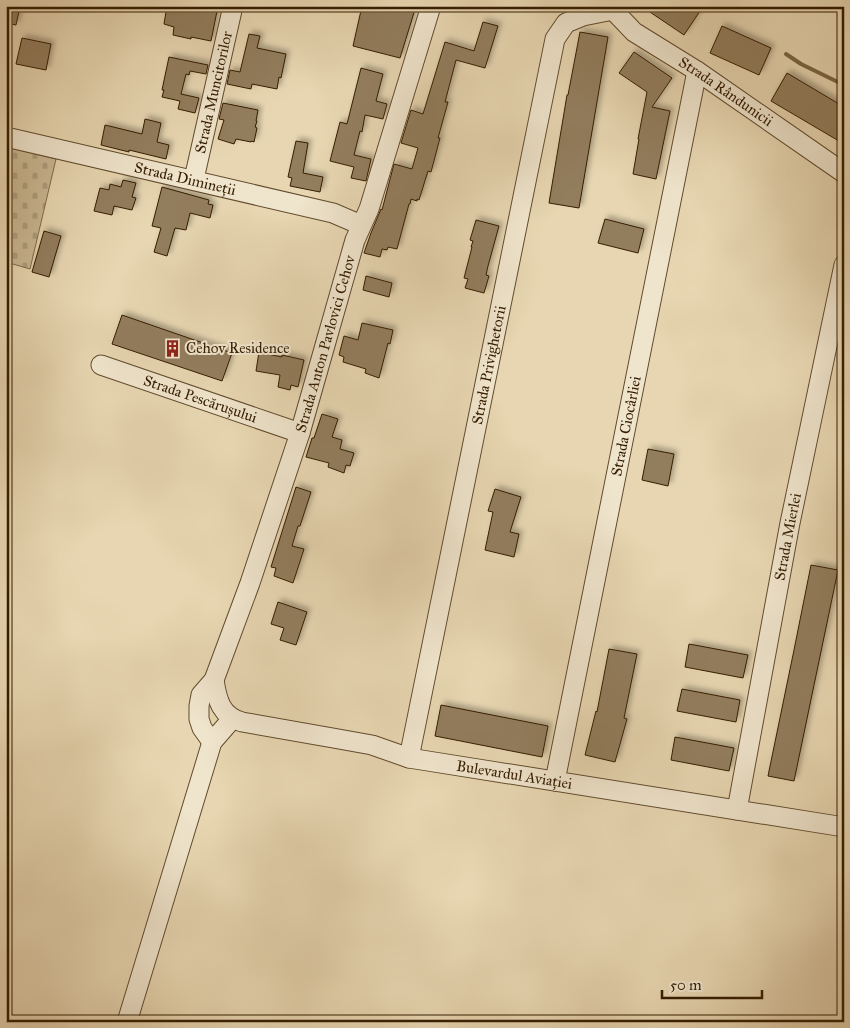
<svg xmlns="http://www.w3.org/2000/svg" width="850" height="1028" font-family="'IM FELL Great Primer',serif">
<defs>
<pattern id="cemetery-stones" width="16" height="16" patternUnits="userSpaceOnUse" patternTransform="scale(1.25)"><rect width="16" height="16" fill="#c9b793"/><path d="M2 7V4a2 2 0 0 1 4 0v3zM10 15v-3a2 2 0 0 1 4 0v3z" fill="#ad9d7d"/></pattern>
<filter id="shadow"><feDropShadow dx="3.5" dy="-3.5" stdDeviation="2.5" flood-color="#0004"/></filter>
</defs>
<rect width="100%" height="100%" fill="#e7d6b1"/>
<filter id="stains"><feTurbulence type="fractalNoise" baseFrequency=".004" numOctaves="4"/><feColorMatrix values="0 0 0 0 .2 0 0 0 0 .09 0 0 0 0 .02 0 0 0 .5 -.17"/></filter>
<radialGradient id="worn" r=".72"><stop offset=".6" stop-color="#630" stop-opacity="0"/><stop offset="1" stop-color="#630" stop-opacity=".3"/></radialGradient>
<polygon fill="url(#cemetery-stones)" stroke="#7f6a4a" points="6,147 56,159 30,269 6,262"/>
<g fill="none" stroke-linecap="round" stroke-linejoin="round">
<polyline stroke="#7b6647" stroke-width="4" points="786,54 801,64 844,85"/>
</g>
<g fill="#927d5d" stroke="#351d01" filter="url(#shadow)">
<polygon points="6,6 20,6 16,25 6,23"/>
<polygon points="167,6 218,6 211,41 191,37 191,39 173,35 174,27 164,24"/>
<polygon points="362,6 416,6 400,58 353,46"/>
<polygon points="641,6 692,6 700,11 684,35"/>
<polygon points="483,22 498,26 485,68 456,60 445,102 448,102 438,138 440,138 431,172 428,171 419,200 417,199 417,201 411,199 410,204 409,204 397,249 388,247 387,250 382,249 380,257 364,253 371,233 381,209 382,210 394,164 412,169 418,148 401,143 411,110 423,114 445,42 474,51"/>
<polygon points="722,26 771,48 759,75 710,53"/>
<polygon points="580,32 608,37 579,208 549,203 567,95 568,95"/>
<polygon points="249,34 260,36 257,48 286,54 281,78 279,77 277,89 252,84 251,89 227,84 230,70 240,72"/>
<polygon points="22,38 51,44 46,70 16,64"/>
<polygon points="634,52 672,78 652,107 670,111 656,179 633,174 639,139 638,139 647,92 619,73"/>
<polygon points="169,57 208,65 206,74 190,71 189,75 186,74 181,94 199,98 195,113 178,109 180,101 162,97 164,90 162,90"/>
<polygon points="361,68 383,74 376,101 387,104 383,119 365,115 362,132 360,131 354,155 371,159 366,181 351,178 354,167 330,161 340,122 347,124"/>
<polygon points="787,73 844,107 844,144 771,101"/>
<polygon points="223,103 258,110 256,121 257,121 255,127 257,128 254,142 251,141 251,142 236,139 234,144 218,139 224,120 219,119"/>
<polygon points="145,119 161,123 157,142 169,145 166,159 129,150 129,152 101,145 105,125 142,134"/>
<polygon points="296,141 308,143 303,173 323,177 320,192 290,186 292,178 288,177"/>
<polygon points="123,180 136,183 132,197 136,198 132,210 114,206 112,215 94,211 100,188 109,190 110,184 121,187"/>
<polygon points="162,187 209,200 208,204 213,205 210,218 190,213 186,230 175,228 167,256 154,252 161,228 152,226"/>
<polygon points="605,219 644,229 638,253 598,243"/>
<polygon points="476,220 499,226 488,266 486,275 489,276 484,293 465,288 468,279 464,278 472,247 471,247 473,241 470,240"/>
<polygon points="44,231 61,236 49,277 32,272"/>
<polygon points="366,276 392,283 389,297 363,290"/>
<polygon points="122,315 232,353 222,381 112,344"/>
<polygon points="362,323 393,330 390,344 388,343 379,378 365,373 366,369 343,362 344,357 339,355 344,336 358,340"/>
<polygon points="259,352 272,355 282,357 282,355 304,360 298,387 291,385 290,390 278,387 280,375 256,371"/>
<polygon points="322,414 338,419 332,437 342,440 340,449 354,453 350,466 346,465 344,473 328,467 329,463 306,457 312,438 314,438"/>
<polygon points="648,449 674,454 668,486 642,480"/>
<polygon points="296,487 311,492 300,526 298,526 292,546 304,549 293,583 274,576 276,568 271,567"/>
<polygon points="495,489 521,497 510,532 519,534 514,557 485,550 493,512 488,511"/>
<polygon points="811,565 838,570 794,781 768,776 794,650"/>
<polygon points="278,602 307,612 296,645 280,640 284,628 271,624"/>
<polygon points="689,644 748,655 743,678 685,667"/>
<polygon points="609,649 637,654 624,718 627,719 615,762 585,755 596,711 597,712"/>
<polygon points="682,689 740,700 736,722 677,711"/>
<polygon points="441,705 548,726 542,757 435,736"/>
<polygon points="675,737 734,748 729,771 671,760"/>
</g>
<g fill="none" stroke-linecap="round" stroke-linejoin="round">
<defs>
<g id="minor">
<path id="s1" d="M616,6l-3,4 21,22 63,39 147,102"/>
<path id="s2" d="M6,137l327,76 28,12"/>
<path id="s3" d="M194,179l39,-173"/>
<path id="s4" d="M101,365l199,68"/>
<path id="s5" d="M214,680c3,20 7,36 28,42l91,16 39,7 37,13 435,69"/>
<path id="s6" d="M212,742l-10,-14 -3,-9v-13l2,-11 13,-15 36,-97 50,-150 55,-193 14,-31 62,-203"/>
<path id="s7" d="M409,758l146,-719 11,-16 17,-7 30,-6"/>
<path id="s8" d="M555,781l142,-710"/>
<path id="s9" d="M737,810l53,-287 54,-258"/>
<polyline points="127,1022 212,742 232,719"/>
</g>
</defs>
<use href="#minor" stroke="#624b2d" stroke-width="21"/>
<use href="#minor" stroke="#efe4cc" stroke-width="19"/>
</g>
<defs>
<symbol id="building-bare" viewBox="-9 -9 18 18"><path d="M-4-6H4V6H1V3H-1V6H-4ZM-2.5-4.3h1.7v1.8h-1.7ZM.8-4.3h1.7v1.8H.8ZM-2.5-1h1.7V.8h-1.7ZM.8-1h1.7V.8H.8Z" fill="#8f2418" stroke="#efe4cc" stroke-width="2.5" paint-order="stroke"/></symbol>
</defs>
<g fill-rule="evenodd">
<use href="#building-bare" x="160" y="336" width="25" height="25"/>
</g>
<g text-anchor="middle" stroke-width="4" stroke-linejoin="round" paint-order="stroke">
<g font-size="15" fill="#351d01" stroke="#efe4cc">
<text dy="5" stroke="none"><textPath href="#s1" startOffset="145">Strada Rândunicii</textPath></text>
<text dy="5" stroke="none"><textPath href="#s3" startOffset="89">Strada Muncitorilor</textPath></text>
<text dy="5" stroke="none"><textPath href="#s2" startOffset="184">Strada Dimineții</textPath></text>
<text dy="5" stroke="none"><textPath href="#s6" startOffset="425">Strada Anton Pavlovici Cehov</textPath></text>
<text dy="5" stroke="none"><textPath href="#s7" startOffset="401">Strada Privighetorii</textPath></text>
<text dy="5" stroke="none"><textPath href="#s4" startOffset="105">Strada Pescărușului</textPath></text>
<text dy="5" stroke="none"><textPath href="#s8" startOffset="362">Strada Ciocârliei</textPath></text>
<text dy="5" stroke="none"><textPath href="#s9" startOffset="278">Strada Mierlei</textPath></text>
<text dy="5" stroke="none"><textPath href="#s5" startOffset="332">Bulevardul Aviației</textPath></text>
</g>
<g font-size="15" fill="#351d01" stroke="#efe4cc" text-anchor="start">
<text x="186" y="353">Cehov Residence</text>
</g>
</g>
<rect width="850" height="1028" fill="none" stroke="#e7d6b1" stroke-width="25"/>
<rect x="8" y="8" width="835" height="1013" fill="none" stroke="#351d01" stroke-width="2.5"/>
<rect x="12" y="12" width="825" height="1003" fill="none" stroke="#351d01"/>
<path d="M662 990v8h100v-8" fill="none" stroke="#351d01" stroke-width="2.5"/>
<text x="670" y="990" font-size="15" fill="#351d01" stroke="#efe4cc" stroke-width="4" paint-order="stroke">50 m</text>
<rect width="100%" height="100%" filter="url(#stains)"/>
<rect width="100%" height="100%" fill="url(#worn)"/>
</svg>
